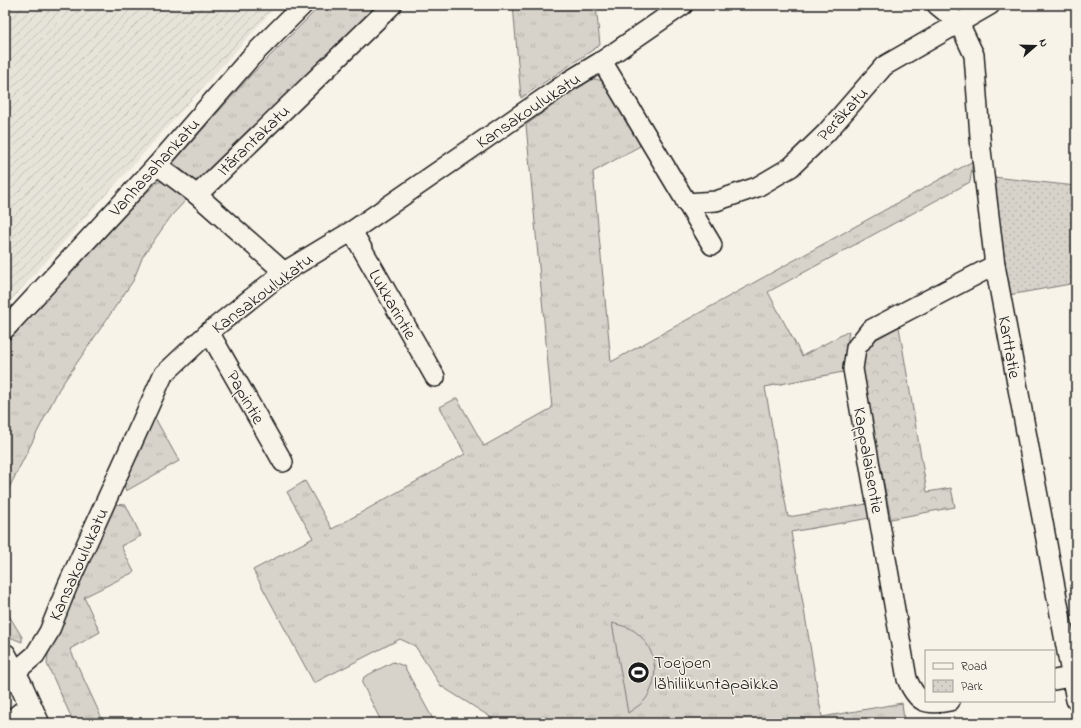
<svg xmlns="http://www.w3.org/2000/svg" width="1081" height="728" font-family="'Indie Flower',sans-serif">
<defs>
<pattern id="industrial-furrows" width="10" height="10" patternUnits="userSpaceOnUse"><rect width="10" height="10" fill="#e6e3d9"/><path d="M-1 1l2-2M0 10L10 0M9 11l2-2" fill="none" stroke="#c5c2ba"/></pattern>
<pattern id="grass-tufts" width="24" height="20" patternUnits="userSpaceOnUse"><rect width="24" height="20" fill="#d7d3cb"/><path d="M3 7l-1-3M5 7V3M7 7l1-3M15 17l-1-3M17 17v-4M19 17l1-3" fill="none" stroke="#b8b5ae"/></pattern>
<pattern id="forest-crowns" width="20" height="18" patternUnits="userSpaceOnUse"><rect width="20" height="18" fill="#d7d3cb"/><path d="M2 6a3 3 0 1 1 6 0M12 15a3 3 0 1 1 6 0" fill="none" stroke="#b8b5ae"/></pattern>
<pattern id="park-dots" width="8" height="8" patternUnits="userSpaceOnUse"><rect width="8" height="8" fill="#d7d3cb"/><path d="M2 2h.1M6 6h.1" fill="none" stroke="#b8b5ae" stroke-width="1.8" stroke-linecap="round"/></pattern>
</defs>
<rect width="100%" height="100%" fill="#f7f3e8"/>
<filter id="ink" filterUnits="userSpaceOnUse"><feTurbulence type="fractalNoise" baseFrequency=".025" numOctaves="2"/><feDisplacementMap in="SourceGraphic" scale="8" xChannelSelector="R" yChannelSelector="G"/><feConvolveMatrix kernelMatrix="1 2 1 2 8 2 1 2 1" color-interpolation-filters="sRGB"/></filter>
<g filter="url(#ink)">
<polygon fill="url(#industrial-furrows)" points="5,5 277,5 5,307"/>
<g fill="url(#grass-tufts)" stroke="#7a7874">
<polygon points="321,5 382,5 202,186 173,163 251,75"/>
<polygon points="513,5 596,5 600,45 521,98"/>
<polygon points="590,78 608,82 631,122 640,146 593,172 611,362 973,161 970,182 768,292 802,356 849,331 843,372 765,387 788,517 867,504 870,518 791,532 822,717 902,703 904,720 889,723 500,723 441,686 415,646 400,639 314,683 253,570 313,538 287,492 305,481 332,529 465,454 440,407 457,398 484,446 552,408 526,125"/>
<polygon points="166,181 187,199 172,215 143,256 133,281 59,389 8,490 5,502 5,344 143,196 158,182"/>
<polygon points="154,416 179,461 126,491 123,482"/>
<polygon points="111,504 126,505 141,536 121,546 134,572 84,597 100,632 70,649 104,723 74,723 47,664 48,653"/>
<polygon points="5,609 22,637 22,642 7,636 5,634"/>
</g>
<polygon fill="url(#forest-crowns)" stroke="#7a7874" points="899,327 927,492 951,488 955,507 891,519 859,357 866,345"/>
<polygon fill="url(#park-dots)" stroke="#7a7874" points="993,177 1076,186 1076,283 1009,295"/>
<g fill="#d7d3cb" stroke="#7a7874">
<path d="M612,623c6,2 15,3 21,7 23,16 29,47 12,70 -4,5 -12,9 -17,13z"/>
<polygon points="393,662 404,666 435,723 382,723 362,683 364,677"/>
</g>
<g fill="none" stroke-linecap="round" stroke-linejoin="round">
<defs>
<g id="minor">
<polyline points="937,5 959,23 974,55 981,150 995,265 1076,700"/>
<polyline points="602,61 712,245"/>
<polyline points="157,165 197,195"/>
<polyline points="686,203 716,201 757,187 791,167 826,133 884,66 990,5"/>
<polyline points="352,231 435,377"/>
<polyline points="284,272 197,195 392,5"/>
<polyline points="5,329 157,165 251,57 303,5"/>
<polyline points="209,332 283,462"/>
<polyline points="15,672 35,655 49,632 67,587 163,375 209,332 284,272 352,231 569,81 602,61 683,5"/>
<polyline points="1054,680 1076,676"/>
<path d="M950,701c-25,5 -33,1 -43,-22l-54,-310 3,-21 14,-18 125,-65"/>
<polyline points="7,723 30,705"/>
</g>
<polyline id="major" points="5,655 21,685 38,723"/>
</defs>
<use href="#minor" stroke="#1c1c1c" stroke-width="22"/>
<use href="#major" stroke="#1c1c1c" stroke-width="25"/>
<use href="#minor" stroke="#f7f3e8" stroke-width="19"/>
<use href="#major" stroke="#f7f3e8" stroke-width="22"/>
</g>
</g>
<defs>
<symbol id="stadium-disc" viewBox="-11 -11 22 22"><circle r="9.5" fill="#1c1c1c" stroke="#f7f3e8"/><path d="M0-5a6.5 5 0 1 0 0 10a6.5 5 0 1 0 0-10ZM-3.5-1.8h7v3.6h-7Z" fill="#fff"/></symbol>
</defs>
<g fill-rule="evenodd">
<use href="#stadium-disc" x="626" y="660" width="25" height="25"/>
</g>
<g text-anchor="middle" stroke-width="3" stroke-linejoin="round" paint-order="stroke">
<g font-size="18" fill="#1c1c1c" stroke="#f7f3e8">
<text transform="translate(528 110) rotate(-34)" y="6">Kansakoulukatu</text>
<text transform="translate(842 114) rotate(-48)" y="6">Peräkatu</text>
<text transform="translate(253 140) rotate(-44)" y="6">Itärantakatu</text>
<text transform="translate(154 167) rotate(-48)" y="6">Vanhasahankatu</text>
<text transform="translate(262 293) rotate(-37)" y="6">Kansakoulukatu</text>
<text transform="translate(393 304) rotate(60)" y="6">Lukkarintie</text>
<text transform="translate(1010 347) rotate(80)" y="6">Karttatie</text>
<text transform="translate(246 397) rotate(60)" y="6">Papintie</text>
<text transform="translate(869 460) rotate(80)" y="6">Kappalaisentie</text>
<text transform="translate(78 564) rotate(-66)" y="6">Kansakoulukatu</text>
</g>
<g font-size="18" fill="#1c1c1c" stroke="#f7f3e8" text-anchor="start">
<text x="654" y="668">Toejoen<tspan x="654" dy="21">lähiliikuntapaikka</tspan></text>
</g>
</g>
<rect width="1081" height="728" fill="none" stroke="#f7f3e8" stroke-width="20"/>
<rect x="10" y="10" width="1061" height="708" fill="none" stroke="#1c1c1c" stroke-width="1.5" filter="url(#ink)"/>
<rect x="925" y="650" width="130" height="52" fill="#f7f3e8" stroke="#9f9d96"/>
<rect x="933" y="663" width="20" height="6" fill="#f7f3e8" stroke="#9f9d96"/>
<text x="961" y="670" font-size="12" fill="#1c1c1c">Road</text>
<rect x="933" y="680" width="20" height="12" fill="url(#park-dots)" stroke="#9f9d96"/>
<text x="961" y="690" font-size="12" fill="#1c1c1c">Park</text>
<g transform="translate(1035 46) rotate(70)" stroke="#f7f3e8" stroke-width="3" paint-order="stroke">
<path d="M0-3L7 15L0 10L-7 15Z" fill="#1c1c1c"/>
<text y="-6" font-size="11" font-weight="bold" text-anchor="middle" fill="#1c1c1c">N</text>
</g>
</svg>
